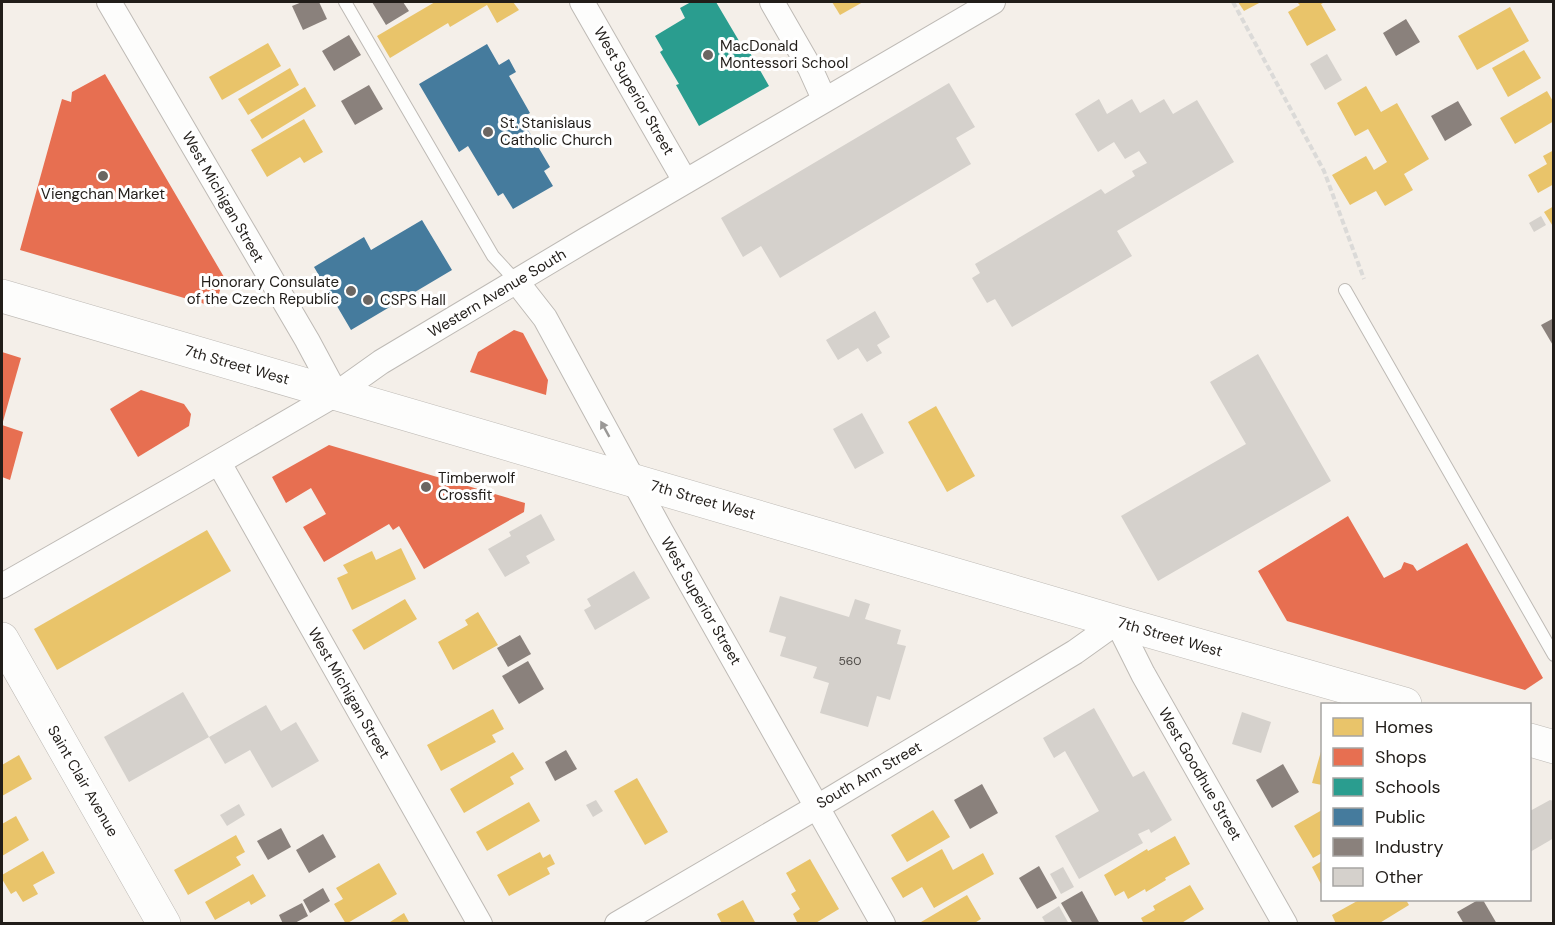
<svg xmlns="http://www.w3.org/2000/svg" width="1555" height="925" font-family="'DM Sans',sans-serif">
<rect width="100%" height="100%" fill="#f4efe9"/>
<g fill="#e9c46a">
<polygon points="435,2 513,2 519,10 497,23 487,5 450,27 448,23 390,58 377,36"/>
<polygon points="832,2 863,2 840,15"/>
<polygon points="1238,2 1261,2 1244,11"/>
<polygon points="1297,2 1325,2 1321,4 1336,30 1307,46 1288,12 1300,5"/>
<polygon points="1510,7 1529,41 1477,70 1458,36"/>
<polygon points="268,43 281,66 222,100 209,77"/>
<polygon points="1524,50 1541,78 1508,97 1492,68"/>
<polygon points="290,68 299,85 248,115 238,99"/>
<polygon points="1366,86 1381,112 1397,103 1429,159 1404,174 1413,190 1385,206 1376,191 1350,205 1332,175 1366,156 1374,170 1387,162 1368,129 1355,136 1337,103"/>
<polygon points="305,87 316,106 262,139 250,120"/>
<polygon points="1547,91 1554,103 1554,121 1515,144 1500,118"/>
<polygon points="304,119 323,152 304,163 300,157 267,177 251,150"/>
<polygon points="1554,150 1554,184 1538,193 1528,175 1547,164 1543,156"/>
<polygon points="1554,206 1554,228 1544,212"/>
<polygon points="936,406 975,476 947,492 908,422"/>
<polygon points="207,530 231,571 57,670 34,629"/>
<polygon points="401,548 416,579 352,610 337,578 348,573 343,565 372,551 376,560"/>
<polygon points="405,599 417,619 364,650 352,630"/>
<polygon points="478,612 498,645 453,670 438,642 468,625 465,620"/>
<polygon points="493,709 504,729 492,735 496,742 441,771 427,745"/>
<polygon points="1322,748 1322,785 1312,783"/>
<polygon points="513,752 524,769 510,777 514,784 464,813 450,789"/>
<polygon points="19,755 32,779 2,796 2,765"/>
<polygon points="637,778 668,832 645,845 614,791"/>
<polygon points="529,802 540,821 487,851 476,832"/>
<polygon points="933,810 950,837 907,862 891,835"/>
<polygon points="1322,810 1322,853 1313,858 1294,826"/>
<polygon points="16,816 29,840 2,856 2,824"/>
<polygon points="236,835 245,852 236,857 241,865 188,895 174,870"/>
<polygon points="1175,836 1190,864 1165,878 1166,880 1146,892 1145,889 1128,899 1124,891 1115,896 1104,875 1147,849 1148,851"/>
<polygon points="942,849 953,870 983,853 994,874 934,908 922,887 903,898 891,878"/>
<polygon points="43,851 55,873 33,885 38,894 23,902 16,891 11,894 2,879 2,875"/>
<polygon points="540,852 543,858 550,854 555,864 547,868 550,874 509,896 497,875"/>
<polygon points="810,859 839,909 814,924 798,924 793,914 800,909 791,894 796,891 786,873"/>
<polygon points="1322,861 1322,886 1312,867"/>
<polygon points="379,863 397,894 346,924 334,904 343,899 336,888"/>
<polygon points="253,874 266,896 251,905 249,901 215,920 205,902"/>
<polygon points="1190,885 1204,909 1180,924 1144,924 1141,918 1155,910 1153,906"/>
<polygon points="967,895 981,919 973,924 922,924 921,922"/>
<polygon points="743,900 756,924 722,924 717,914"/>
<polygon points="1359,900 1406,900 1409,905 1378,924 1336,924 1332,915"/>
<polygon points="404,913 410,924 391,924 390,922"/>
</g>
<g fill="#e76f51">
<polygon points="105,74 224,277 215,307 20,250 62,99 71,102 72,92"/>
<polygon points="514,330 523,333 548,380 546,395 470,372 478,352"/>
<polygon points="2,352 21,358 2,425"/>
<polygon points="141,390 184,404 191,414 189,426 138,457 110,409"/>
<polygon points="2,425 23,432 10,480 2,477"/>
<polygon points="329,445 525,503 524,512 424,569 399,526 393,530 389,524 324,562 303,527 326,514 311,488 286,503 272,477"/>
<polygon points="1348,516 1384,578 1401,569 1404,562 1413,565 1417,571 1467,543 1543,678 1525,690 1287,621 1258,571"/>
</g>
<polygon fill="#2a9d8f" points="691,2 716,2 742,46 745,44 769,86 699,126 676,85 679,84 660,52 663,50 655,36 685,18 680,8"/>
<g fill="#457b9d">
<polygon points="487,44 499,65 509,59 516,72 509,76 530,113 521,118 550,167 544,171 553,186 513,209 503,193 498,196 468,146 459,152 419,84"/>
<polygon points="422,220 452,270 351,330 314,267 364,237 371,250"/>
</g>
<g fill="#8a817c">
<polygon points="302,2 319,2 327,19 303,30 292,6"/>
<polygon points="372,2 403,2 409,11 386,25"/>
<polygon points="1406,19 1420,42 1396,56 1383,33"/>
<polygon points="349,35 361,55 334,71 322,51"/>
<polygon points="369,85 383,109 355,125 341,101"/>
<polygon points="1458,101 1472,125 1445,141 1431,116"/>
<polygon points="1554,318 1554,347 1541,325"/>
<polygon points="520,635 531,654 508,667 497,648"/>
<polygon points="528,661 544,689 519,704 502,676"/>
<polygon points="566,750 577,769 555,781 545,762"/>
<polygon points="1283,764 1299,792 1272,808 1256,780"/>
<polygon points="982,784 998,813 970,829 954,800"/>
<polygon points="281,828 291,847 268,860 257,841"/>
<polygon points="323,834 336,857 309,873 296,850"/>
<polygon points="1039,866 1057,898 1037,909 1019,878"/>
<polygon points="323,888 330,901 310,913 303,900"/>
<polygon points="1082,891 1100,924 1073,924 1061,903"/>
<polygon points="1478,900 1483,900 1497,924 1464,924 1457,912"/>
<polygon points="302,903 308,916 293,924 283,924 279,915"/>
</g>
<g fill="#d5d1cc">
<polygon points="1327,54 1342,80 1325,90 1310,64"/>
<polygon points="949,83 975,127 956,138 971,164 780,278 761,246 743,257 721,218"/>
<polygon points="1099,99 1107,114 1132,99 1140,113 1164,99 1173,114 1197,100 1234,162 1117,231 1132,256 1012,327 995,299 987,303 972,278 980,273 975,264 1101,189 1105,194 1135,176 1132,171 1147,163 1139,151 1125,159 1114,142 1098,152 1075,114"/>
<polygon points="1541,216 1546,225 1534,232 1529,223"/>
<polygon points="875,311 890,337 877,345 882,353 867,362 858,348 838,360 826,340"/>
<polygon points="1258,354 1331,481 1158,581 1121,516 1246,444 1210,382"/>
<polygon points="862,413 884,453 855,469 833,429"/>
<polygon points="541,514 555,540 526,556 530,563 505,577 488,549 511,536 509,532"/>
<polygon points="634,571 650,598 595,630 584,610 591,606 587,599"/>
<polygon points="780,596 849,617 855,599 870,604 865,619 901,630 897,644 906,646 890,700 877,696 868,727 820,713 829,683 813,678 817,667 780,656 786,637 769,632"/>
<polygon points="183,692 209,737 129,782 104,737"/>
<polygon points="266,705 281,731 296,722 319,761 272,788 250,750 225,764 209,737"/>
<polygon points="1094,708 1133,777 1144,771 1172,820 1151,833 1149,829 1138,834 1143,843 1079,879 1055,836 1099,811 1065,751 1054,758 1043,738"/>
<polygon points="1242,712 1271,722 1261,753 1232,744"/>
<polygon points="596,800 603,811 593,817 586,805"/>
<polygon points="1550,800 1554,801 1554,838 1530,852 1530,811"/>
<polygon points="239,804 245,815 227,826 220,815"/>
<polygon points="1063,867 1074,887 1061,894 1050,874"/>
<polygon points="1059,906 1069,924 1046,924 1042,917"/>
</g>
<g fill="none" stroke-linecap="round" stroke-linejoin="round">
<defs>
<g id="lane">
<polyline points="345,2 493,256 516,281"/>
<polyline points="1345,290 1554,655"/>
</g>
<g id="street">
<polyline points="109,2 307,340 336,394"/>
<polyline points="582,2 685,181"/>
<polyline points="772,2 810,68 824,99"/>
<polyline points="516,281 545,318 661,531 883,924"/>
<polyline points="219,463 480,924"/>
<polyline points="2,586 188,480 336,394 381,362 587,239 993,2"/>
<polyline points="617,924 834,797 1075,652 1117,622 1143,674 1285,924"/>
</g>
<g id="secondary">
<polyline points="2,296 1117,622 1405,704"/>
<polyline points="2,639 164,924"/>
<polyline points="1530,740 1554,747"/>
</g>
</defs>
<use href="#lane" stroke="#bebab5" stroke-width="14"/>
<use href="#street" stroke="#bebab5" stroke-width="26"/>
<use href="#secondary" stroke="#bebab5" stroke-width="34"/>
<polyline stroke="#dbdad8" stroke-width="4" stroke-dasharray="6 3" stroke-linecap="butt" points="1233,2 1324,171 1364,279"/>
<use href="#lane" stroke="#fdfdfc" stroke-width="12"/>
<use href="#street" stroke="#fdfdfc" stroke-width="24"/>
<use href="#secondary" stroke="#fdfdfc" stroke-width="33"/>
</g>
<defs><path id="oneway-solid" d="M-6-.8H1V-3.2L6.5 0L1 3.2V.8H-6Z" transform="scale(1.5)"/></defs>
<use fill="#9a9896" href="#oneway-solid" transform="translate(605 429) rotate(-119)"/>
<g fill="#6b6662" stroke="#fff" stroke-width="2">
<circle cx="708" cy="55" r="6"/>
<circle cx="488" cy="132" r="6"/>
<circle cx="103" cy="176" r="6"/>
<circle cx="351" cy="291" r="6"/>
<circle cx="368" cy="300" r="6"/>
<circle cx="426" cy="487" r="6"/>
</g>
<g text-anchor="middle" stroke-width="6" stroke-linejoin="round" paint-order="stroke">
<g font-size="12" fill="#4e4a46">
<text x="850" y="665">560</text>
</g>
<g font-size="15" fill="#211d19" stroke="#fff" text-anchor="start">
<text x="720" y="51">MacDonald<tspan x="720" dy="17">Montessori School</tspan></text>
<text x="500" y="128">St. Stanislaus<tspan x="500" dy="17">Catholic Church</tspan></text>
<text x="103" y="199" text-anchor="middle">Viengchan Market</text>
<text x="339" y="287" text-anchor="end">Honorary Consulate<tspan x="339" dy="17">of the Czech Republic</tspan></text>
<text x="380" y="305">CSPS Hall</text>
<text x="438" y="483">Timberwolf<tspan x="438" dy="17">Crossfit</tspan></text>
</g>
<g font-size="15" fill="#211d19" stroke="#fff">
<text transform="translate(634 91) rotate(60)" y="5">West Superior Street</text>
<text transform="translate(223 197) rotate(60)" y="5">West Michigan Street</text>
<text transform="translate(497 293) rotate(-31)" y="5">Western Avenue South</text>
<text transform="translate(237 365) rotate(16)" y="5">7th Street West</text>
<text transform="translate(703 500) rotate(16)" y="5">7th Street West</text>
<text transform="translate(701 601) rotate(60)" y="5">West Superior Street</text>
<text transform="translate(1170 637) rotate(16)" y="5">7th Street West</text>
<text transform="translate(349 693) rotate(60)" y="5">West Michigan Street</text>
<text transform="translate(1200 774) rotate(60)" y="5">West Goodhue Street</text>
<text transform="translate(869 775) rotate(-30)" y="5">South Ann Street</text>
<text transform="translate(83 781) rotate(60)" y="5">Saint Clair Avenue</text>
</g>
</g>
<rect width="1555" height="925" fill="none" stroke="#211d19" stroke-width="6"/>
<rect x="1321" y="703" width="210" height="198" fill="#ffffff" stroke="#a6a5a3" stroke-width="1.5"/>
<rect x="1333" y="718" width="30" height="18" fill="#e9c46a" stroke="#a6a5a3" stroke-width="1.5"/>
<text x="1375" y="733" font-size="18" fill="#211d19">Homes</text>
<rect x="1333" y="748" width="30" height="18" fill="#e76f51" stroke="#a6a5a3" stroke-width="1.5"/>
<text x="1375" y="763" font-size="18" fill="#211d19">Shops</text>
<rect x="1333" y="778" width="30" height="18" fill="#2a9d8f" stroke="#a6a5a3" stroke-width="1.5"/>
<text x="1375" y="793" font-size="18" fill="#211d19">Schools</text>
<rect x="1333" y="808" width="30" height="18" fill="#457b9d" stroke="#a6a5a3" stroke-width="1.5"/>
<text x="1375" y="823" font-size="18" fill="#211d19">Public</text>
<rect x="1333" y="838" width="30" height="18" fill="#8a817c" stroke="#a6a5a3" stroke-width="1.5"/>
<text x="1375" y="853" font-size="18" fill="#211d19">Industry</text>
<rect x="1333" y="868" width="30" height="18" fill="#d5d1cc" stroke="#a6a5a3" stroke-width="1.5"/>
<text x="1375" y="883" font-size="18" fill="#211d19">Other</text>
</svg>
